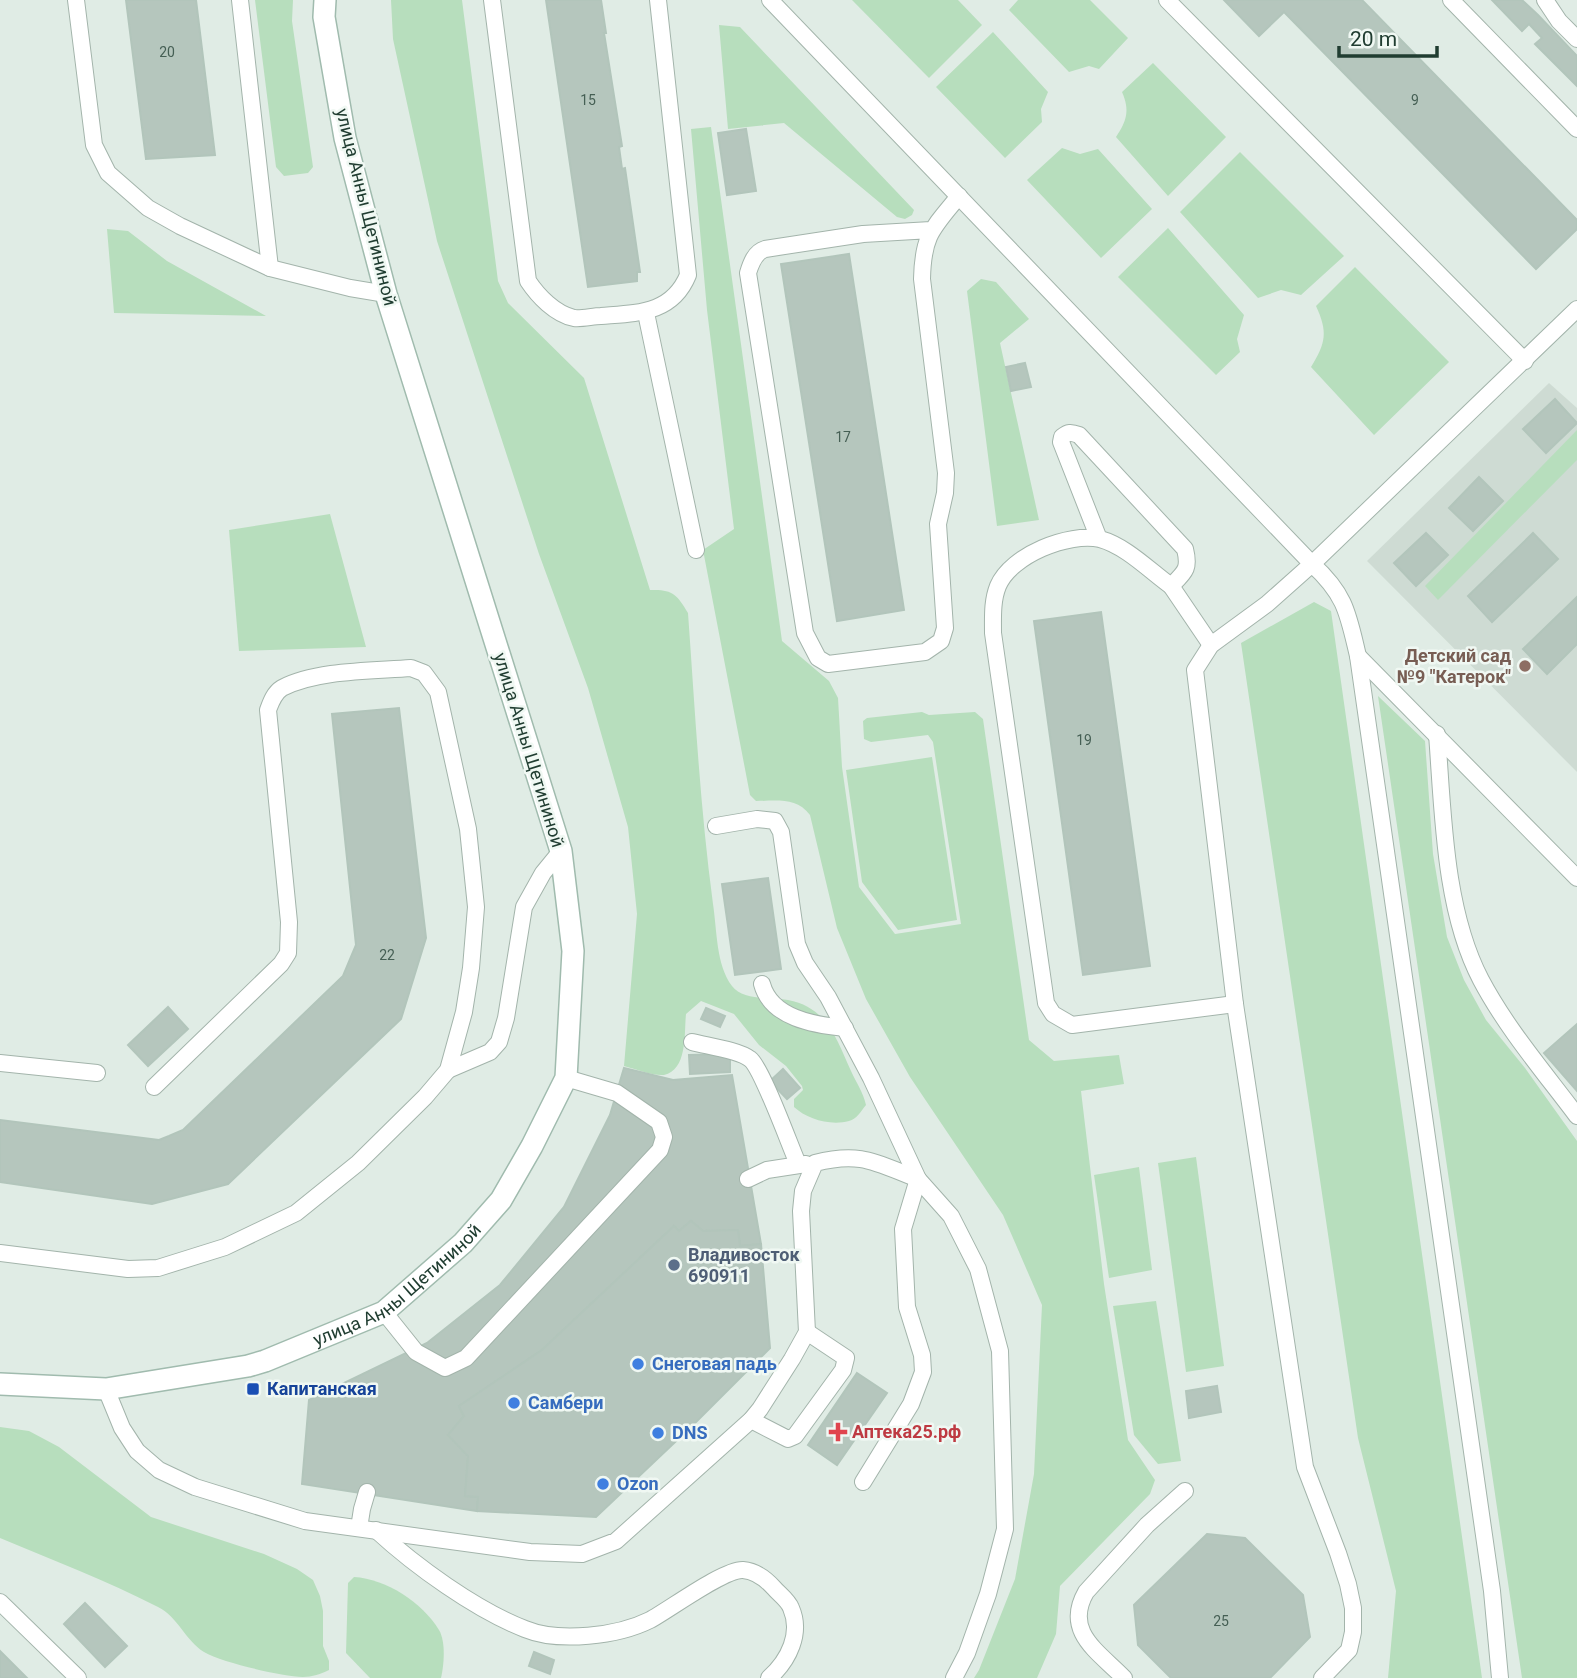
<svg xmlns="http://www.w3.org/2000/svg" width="1577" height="1678" font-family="Roboto,sans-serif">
<rect width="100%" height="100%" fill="#e0ece5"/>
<polygon fill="#cedbd3" points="1549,383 1577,408 1577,772 1367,561"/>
<g fill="#b7debd">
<polygon points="255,0 293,0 292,21 313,167 308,173 284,176 276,167"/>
<path d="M391,0h71l36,281 10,22 76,75 66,212c22,-1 27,4 38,23 7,97 12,194 25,291 4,26 3,61 19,82 11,15 40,11 56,14 39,7 49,40 63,71 6,13 12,21 15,34 -5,6 -9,14 -17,16 -19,5 -42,-2 -55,-14v-8l9,-9 -1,-4 -16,-20 -27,-21 -25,-31 -33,-13 -15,13c-2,18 2,56 -22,61 -11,1 -29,-6 -40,-9l13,-152 -9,-87 -40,-139 -49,-134 -102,-313 -44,-202z"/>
<polygon points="852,0 958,0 982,25 929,78"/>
<polygon points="1018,0 1090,0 1128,38 1099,69 1089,66 1069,72 1009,10"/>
<polygon points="719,25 740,27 914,210 912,215 905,219 897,217 784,123 728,129"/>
<polygon points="993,32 1048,92 1041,109 1042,122 1005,158 936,87"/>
<path d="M1153,63l73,74 -58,59 -52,-59c11,-16 14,-27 6,-45z"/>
<path d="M711,127l71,514 47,40 9,17 4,69 17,120 36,47 66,-10 -28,-182 -5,-7 -57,7 -7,-3 -1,-18 4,-3 55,-6 7,3 46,-3 8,7 46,321 25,21 65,-6 5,29 -43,7 23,193 24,156 27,40 -5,14 -90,92 -4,48 -19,44h-63l5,-8 36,-91 19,-105 8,-169 -39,-90 -93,-138 -44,-78 -29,-71 -27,-113c-14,-18 -33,-14 -54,-14l-6,-6 -47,-245 31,-21 -27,-219 -16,-181z"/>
<polygon points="1062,148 1080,154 1098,149 1152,209 1101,258 1027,180"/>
<polygon points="1240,152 1344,256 1301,295 1281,290 1258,298 1180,212"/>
<polygon points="1168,228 1244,315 1237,339 1240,352 1216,375 1118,277"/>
<polygon points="107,229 128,231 167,261 266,316 114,313"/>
<path d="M1355,267l94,95 -75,73 -63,-68c15,-24 17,-35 5,-61z"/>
<polygon points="981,279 996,282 1029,319 1000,343 1039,520 997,526 967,291"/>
<polygon points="1577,430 1577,460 1438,600 1425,586"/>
<polygon points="330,514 366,647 239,651 229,530"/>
<polygon points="1314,602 1331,611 1482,1678 1388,1678 1396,1591 1358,1438 1241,643"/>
<polygon points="1378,696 1425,741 1433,854 1447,937 1464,980 1486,1020 1525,1068 1577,1141 1577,1678 1522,1678"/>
<polygon points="932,757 957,920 898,930 862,882 846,770"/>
<polygon points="1196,1157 1224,1366 1186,1372 1158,1163"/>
<polygon points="1139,1167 1152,1270 1109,1278 1094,1175"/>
<polygon points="1156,1301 1181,1461 1158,1464 1134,1435 1113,1306"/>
<path d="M0,1427l29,4 30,16 92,70 113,37 33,15 16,11 7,16 3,15v35l6,15v9c-8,4 -17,7 -26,7 -22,-1 -80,-14 -99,-25 -19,-12 -26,-35 -46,-45 -51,-26 -105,-47 -158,-69z"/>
<path d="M354,1577c32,2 68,25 85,53 7,12 5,35 2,48h-71l-24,-25 2,-70z"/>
</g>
<g fill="#b5c6bd" stroke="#b2c5bb" stroke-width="2">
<polygon points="126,0 196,0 215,155 146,159"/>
<polygon points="546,0 601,0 606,33 604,33 622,146 619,147 622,169 625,168 640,272 637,272 637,281 588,287"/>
<polygon points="1224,0 1362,0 1577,220 1577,229 1536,269 1284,12 1259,36"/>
<polygon points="1492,0 1522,0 1538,15 1577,56 1577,86 1535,44 1542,38 1529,24 1522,31"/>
<polygon points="746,129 756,191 727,195 718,133"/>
<polygon points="849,254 904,610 837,621 781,264"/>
<polygon points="1025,363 1031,387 1011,391 1006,367"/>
<polygon points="1555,399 1577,423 1546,453 1523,429"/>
<polygon points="1479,477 1503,501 1473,531 1449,508"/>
<polygon points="1426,533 1448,555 1416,586 1394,563"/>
<polygon points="1533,533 1558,559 1492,622 1468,596"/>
<polygon points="1577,597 1577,644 1547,674 1523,649"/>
<polygon points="1101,612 1150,966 1083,975 1034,621"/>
<polygon points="399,708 426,938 401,1019 228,1184 152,1204 0,1182 0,1120 159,1140 169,1136 183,1130 343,976 356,945 332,714"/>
<polygon points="768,878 781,969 735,975 722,884"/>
<polygon points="168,1007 188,1029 148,1066 128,1045"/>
<polygon points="706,1008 725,1016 720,1027 701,1019"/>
<polygon points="1577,1024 1577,1091 1544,1053"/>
<polygon points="730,1054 730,1072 690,1074 689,1055"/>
<polygon points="624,1068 673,1080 732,1075 761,1244 740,1246 738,1230 703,1231 691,1221 679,1231 674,1226 542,1350 459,1406 464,1416 448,1435 468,1456 465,1496 478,1497 477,1511 302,1484 309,1400 427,1343 500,1285 564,1207 610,1115"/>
<polygon points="783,1069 800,1088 787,1099 770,1081"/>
<polygon points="691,1221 703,1231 738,1230 740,1246 761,1244 770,1348 692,1426 596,1517 477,1511 478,1497 465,1496 468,1456 448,1435 464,1416 459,1406 542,1350 674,1226 679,1231"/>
<polygon points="857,1373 887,1393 837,1465 808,1445"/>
<polygon points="1217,1386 1221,1412 1189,1418 1186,1391"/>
<polygon points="1207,1534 1245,1538 1303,1595 1310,1637 1270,1678 1171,1678 1138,1645 1134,1605"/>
<polygon points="85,1603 127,1646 105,1667 64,1624"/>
<polygon points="0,1651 27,1678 0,1678"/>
<polygon points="534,1652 554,1660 550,1674 529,1666"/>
</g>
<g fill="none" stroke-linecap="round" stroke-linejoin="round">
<defs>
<g id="service">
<polyline points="76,0 94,145 108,173 148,208 180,226 270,268 350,288 386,294"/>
<polyline points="240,0 270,268"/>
<path d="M492,0l36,281c10,15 27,33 46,37 8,1 19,-2 27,-2 36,-3 71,-2 87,-41l-30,-275"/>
<polyline points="770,0 1312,564 1577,309"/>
<polyline points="1167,0 1525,361"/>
<polyline points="1451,0 1577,129"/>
<polyline points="1545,0 1559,21 1577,39"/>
<path d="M931,230l-68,4 -98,15c-10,3 -14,14 -17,24l57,360 13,25 10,6 97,-12 16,-11 4,-13 -7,-104 7,-31 1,-20 -24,-194c1,-44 10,-50 37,-83"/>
<polyline points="646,313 696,550"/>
<path d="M1099,539l-38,-97 1,-5c6,-5 9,-5 17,-2l106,114c5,20 0,23 -14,37 -21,-15 -45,-40 -71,-47 -31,-7 -89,16 -102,47 -6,15 -5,31 -5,47l53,370 7,11 19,11 163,-21"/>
<polyline points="1171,586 1211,645"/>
<polyline points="1358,656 1577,878"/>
<path d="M1437,734c6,78 7,176 44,246 26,49 63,92 96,136"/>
<polyline points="716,826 757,819 775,821 781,832 797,944 805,963 828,997 871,1078 918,1179 951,1216 978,1269 1000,1351 1005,1529 988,1594 967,1653 954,1678"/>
<path d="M762,984c9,34 52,41 83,44"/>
<path d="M692,1042c15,4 47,8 58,17 12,9 40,87 48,105"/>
<polyline points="0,1063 97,1073"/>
<polyline points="448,1070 490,1052 499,1042 506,1018 524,907 543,873 561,851"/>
<polyline points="748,1179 767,1170 806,1164"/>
<path d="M0,1253l128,16 30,-1 67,-21 71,-34 62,-50 67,-66 23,-27 16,-58 7,-44 5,-61 -8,-78 -30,-137 -14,-19 -13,-5c-38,3 -95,2 -129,20 -8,5 -11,14 -14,22l21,212 -1,31 -7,11 -127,123"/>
<polyline points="384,1312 416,1352 445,1368 466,1358 660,1150 664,1137 659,1122 617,1093 566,1078"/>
<path d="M106,1389l16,39 15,23 22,19 36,17 110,34 225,31 52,2 34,-13 135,-121 9,-11 32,-50 15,-27 -6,-121 2,-20 12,-28c46,-12 61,0 103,16"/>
<polyline points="751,1420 788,1439 795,1436 843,1370 846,1358 807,1332"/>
<polyline points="863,1482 911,1404 923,1372 922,1355 907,1307 903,1229 918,1179"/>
<polyline points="359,1528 362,1509 367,1492"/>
<path d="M376,1530c39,36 100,80 149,99 34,14 93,7 125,-9 19,-10 74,-51 93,-50 13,1 22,8 31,18 5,6 14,12 17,20 11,25 -2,52 -22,70"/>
<polyline points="0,1602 78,1678"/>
<path d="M1124,1678c-25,-26 -61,-46 -38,-86l61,-67 38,-34"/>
<path d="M1322,1678l27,-28 4,-18v-24l-5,-24 -10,-31 -33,-86 -70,-463 -40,-334 16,-25 56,-41 45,-40c34,31 36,50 46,92l134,935 8,87"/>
</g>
<g id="secondary">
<path id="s1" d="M0,1384l106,5 142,-23 17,-5 119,-49 79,-69 38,-43 31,-54 34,-68 7,-127 -12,-100 -175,-557 -41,-156 -21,-121 1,-17"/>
</g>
</defs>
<use href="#service" stroke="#a3b4ab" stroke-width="18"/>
<use href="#secondary" stroke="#a0bbae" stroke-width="24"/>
<use href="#service" stroke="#fff" stroke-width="16"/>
<use href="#secondary" stroke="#fff" stroke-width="21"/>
</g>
<circle fill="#8d6e63" stroke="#f0f8f3" stroke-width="2.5" cx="1525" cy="666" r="7"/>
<circle fill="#5c6f8a" stroke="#f0f8f3" stroke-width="2.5" cx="674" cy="1265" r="7"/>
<g fill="#3f7fe0" stroke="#f0f8f3" stroke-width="2.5">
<circle cx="638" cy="1364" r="7"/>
<circle cx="514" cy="1403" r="7"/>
<circle cx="658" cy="1433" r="7"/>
<circle cx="603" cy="1484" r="7"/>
</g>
<rect fill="#1a4fb4" stroke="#f0f8f3" stroke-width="2.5" x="246" y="1382" width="14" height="14" rx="3.5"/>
<path fill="#e0444e" stroke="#f0f8f3" stroke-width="2.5" d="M834.5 1421.5h7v7h7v7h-7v7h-7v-7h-7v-7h7z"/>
<g text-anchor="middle" stroke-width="5" stroke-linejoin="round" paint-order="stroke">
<g font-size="14" fill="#455f54">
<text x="167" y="57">20</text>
<text x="588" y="105">15</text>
<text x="1415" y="105">9</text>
<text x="843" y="442">17</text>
<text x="1084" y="745">19</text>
<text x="387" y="960">22</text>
<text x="1221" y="1626">25</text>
</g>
<g font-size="18" fill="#203d31" stroke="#f0f8f3">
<text transform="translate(366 207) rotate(76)" y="6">улица Анны Щетининой</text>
<text transform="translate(529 750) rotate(73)" y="6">улица Анны Щетининой</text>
<text dy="6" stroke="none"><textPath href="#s1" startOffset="422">улица Анны Щетининой</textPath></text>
</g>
<g font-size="18" font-weight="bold" fill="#785e54" stroke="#f0f8f3" text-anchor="end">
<text x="1511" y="662">Детский сад<tspan x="1511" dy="21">№9 "Катерок"</tspan></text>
</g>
<g font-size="18" font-weight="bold" fill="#4e5e75" stroke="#f0f8f3" text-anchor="start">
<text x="688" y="1261">Владивосток<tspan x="688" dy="21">690911</tspan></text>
</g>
<g font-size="18" font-weight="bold" fill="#366cbe" stroke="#f0f8f3" text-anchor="start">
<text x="652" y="1370">Снеговая падь</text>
<text x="528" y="1409">Самбери</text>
<text x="672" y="1439">DNS</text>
<text x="617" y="1490">Ozon</text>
</g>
<g font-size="18" font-weight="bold" fill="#164399" stroke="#f0f8f3" text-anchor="start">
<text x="267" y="1395">Капитанская</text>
</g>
<g font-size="18" font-weight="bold" fill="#be3a42" stroke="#f0f8f3" text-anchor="start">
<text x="852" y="1438">Аптека25.рф</text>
</g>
</g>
<path d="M1339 46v10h98v-10" fill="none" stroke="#203d31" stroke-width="3.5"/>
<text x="1350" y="46" font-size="21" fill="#203d31" stroke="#f0f8f3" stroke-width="5" paint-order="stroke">20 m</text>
</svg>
